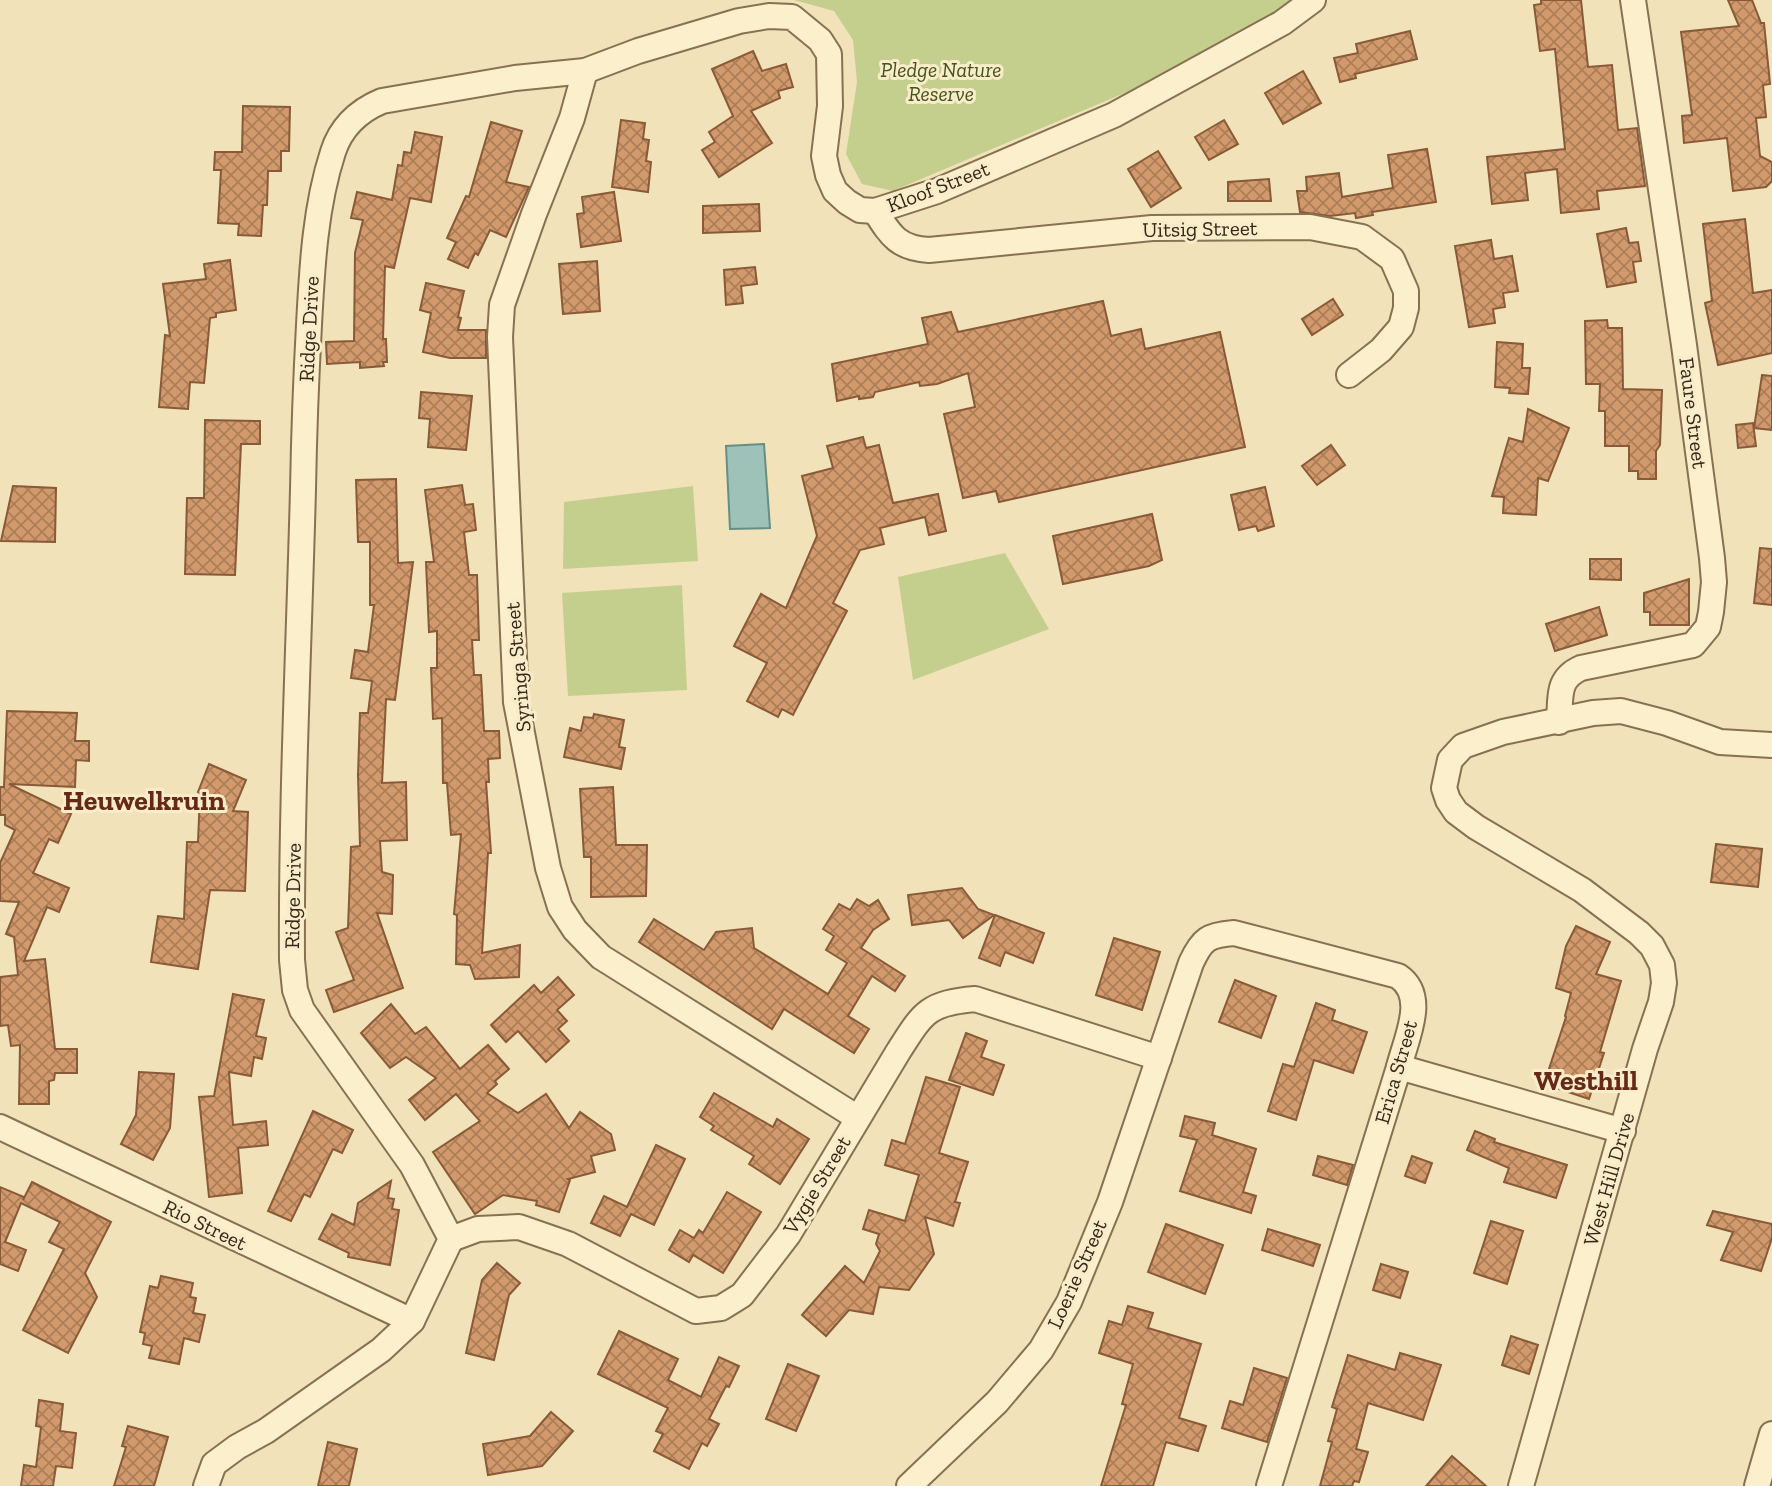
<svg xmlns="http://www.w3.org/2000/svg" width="1772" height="1486" font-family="'Zilla Slab',serif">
<defs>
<pattern id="building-cross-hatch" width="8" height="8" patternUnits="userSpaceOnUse" patternTransform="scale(1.75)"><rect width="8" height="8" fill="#d29a6c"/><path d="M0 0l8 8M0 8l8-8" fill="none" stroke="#ab7e58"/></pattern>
</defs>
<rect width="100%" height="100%" fill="#f1e2b9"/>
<g fill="#c5cf8d">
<polygon points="794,0 1297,0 1127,92 893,191 862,184 846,154 857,82 853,40 834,11"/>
<polygon points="693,486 698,561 563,569 564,502"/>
<polygon points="1005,553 1049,629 913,680 898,577"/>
<polygon points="682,585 687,690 568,696 562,593"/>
</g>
<polygon fill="#9ec1b8" stroke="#668e86" stroke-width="2" points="764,444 770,528 730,529 726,446"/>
<g fill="url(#building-cross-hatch)" stroke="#895a37" stroke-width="2">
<polygon points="1541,0 1581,0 1588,67 1612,65 1618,130 1637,128 1645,186 1597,191 1599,209 1561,213 1557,169 1525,173 1528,200 1492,204 1487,157 1565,149 1555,49 1540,51 1534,5 1541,4"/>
<polygon points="1728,0 1752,0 1761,23 1764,23 1770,84 1763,85 1766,117 1756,118 1760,156 1772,162 1772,181 1766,187 1733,191 1727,138 1684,143 1682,116 1692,115 1681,32 1739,26"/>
<polygon points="1410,31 1417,59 1355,74 1356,78 1340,82 1334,58 1358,53 1356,44"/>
<polygon points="753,51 762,71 786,64 793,87 778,91 780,98 751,111 772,143 719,177 702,150 715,142 709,132 733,116 712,69"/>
<polygon points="1303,71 1321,103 1283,124 1265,93"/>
<polygon points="243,106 290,107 289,151 281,151 281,171 268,171 267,205 263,205 261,236 238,235 239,224 218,223 221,170 214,170 215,152 242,152"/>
<polygon points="621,120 645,123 643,139 649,140 646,161 651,162 648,192 612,187"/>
<polygon points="1224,120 1238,144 1209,160 1195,137"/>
<polygon points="491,122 522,131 506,182 529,187 506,237 490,230 478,255 475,253 468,268 448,259 456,242 447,238 466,196 469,197"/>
<polygon points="415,132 442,137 431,202 410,198 394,268 385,266 383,339 386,339 387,362 383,362 384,366 360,368 360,362 327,364 326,342 354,341 355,253 363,220 351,218 357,192 392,200 398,165 402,166 404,152 411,153"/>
<polygon points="1427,149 1436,202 1372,212 1373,215 1356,218 1355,213 1330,216 1300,212 1297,191 1307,191 1306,177 1339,173 1342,197 1393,188 1388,155"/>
<polygon points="1158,151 1181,188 1151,207 1128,169"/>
<polygon points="1269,179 1271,201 1228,201 1228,182"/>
<polygon points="614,192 621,241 581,247 577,214 584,213 582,197"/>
<polygon points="759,204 760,231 703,233 703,206"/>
<polygon points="1745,219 1753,293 1772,290 1772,353 1718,365 1705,303 1712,301 1703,224"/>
<polygon points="1626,228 1629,243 1638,242 1641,261 1633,262 1636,282 1607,287 1597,234"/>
<polygon points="1491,240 1494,259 1512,256 1518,291 1503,293 1505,307 1493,309 1495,323 1469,327 1455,246"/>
<polygon points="230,260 236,310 216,313 216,317 210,318 204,383 190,382 188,409 159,407 165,335 170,336 163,284 206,279 204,264"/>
<polygon points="597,261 600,311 563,314 559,264"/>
<polygon points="755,267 757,284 741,286 743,303 726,305 724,270"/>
<polygon points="426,283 464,291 458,317 461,318 458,330 486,330 486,358 450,358 423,352 431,313 420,310"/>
<polygon points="1333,299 1343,315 1312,335 1302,319"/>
<polygon points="1103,301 1111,336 1141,329 1145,349 1220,332 1245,447 999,502 996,491 963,498 944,414 975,407 968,373 937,384 920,386 919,382 875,392 873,397 859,399 859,396 837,401 832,364 928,344 922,318 951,312 958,332"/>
<polygon points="1607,320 1608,328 1622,328 1623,389 1662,390 1660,445 1656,451 1656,479 1638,479 1638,471 1629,471 1629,446 1605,446 1605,411 1599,411 1600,384 1586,384 1585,321"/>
<polygon points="1497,342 1523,344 1522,368 1530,368 1528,394 1509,393 1510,388 1495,387"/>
<polygon points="1762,375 1772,376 1772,430 1754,428"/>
<polygon points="421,392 472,396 466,450 428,447 430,419 419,418"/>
<polygon points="1528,409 1569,428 1548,481 1538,478 1536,515 1503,513 1504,497 1492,496 1509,438 1523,442"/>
<polygon points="205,420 260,421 260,444 241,444 235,575 185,574 187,498 204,498"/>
<polygon points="1753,423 1756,446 1738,448 1736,425"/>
<polygon points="863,437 866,448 879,445 893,503 938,494 946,531 929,535 925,517 880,528 884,544 860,550 833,603 847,611 793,715 782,709 778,717 747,701 767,663 734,646 761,594 786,608 817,536 802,476 833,468 827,446"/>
<polygon points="1331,445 1345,465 1317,485 1302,466"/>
<polygon points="396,479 398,563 413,562 395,700 386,699 382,783 406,782 407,840 380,841 382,872 393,875 392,914 377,913 403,988 334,1012 326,990 354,980 336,932 348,928 351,847 360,846 358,775 360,713 368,713 372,681 351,678 355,650 368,652 374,605 370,605 370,542 358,542 356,480"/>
<polygon points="462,485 465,505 473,504 476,530 464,532 469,575 477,575 479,640 472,640 474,675 481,675 484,731 499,731 500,758 488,759 489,782 486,782 491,853 488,853 482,953 520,945 519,977 475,979 470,965 456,964 457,915 454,914 461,834 451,835 447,783 443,783 442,718 433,719 431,668 437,668 437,631 429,632 426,562 434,562 425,490"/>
<polygon points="13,486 56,488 55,542 1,541"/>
<polygon points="1265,487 1274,526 1258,531 1256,526 1239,530 1231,495"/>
<polygon points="1152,514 1162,560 1149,566 1063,584 1053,536"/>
<polygon points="1760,548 1772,549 1772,605 1754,603"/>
<polygon points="1590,559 1621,559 1621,580 1590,579"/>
<polygon points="1689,579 1689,625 1650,625 1650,612 1644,612 1644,593"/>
<polygon points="1599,607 1607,635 1555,651 1546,624"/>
<polygon points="7,711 77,713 75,741 89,741 89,761 76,760 75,787 9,784 71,814 58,843 49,839 33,873 69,888 59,912 47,907 24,961 45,959 55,1049 77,1049 77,1073 55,1073 54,1080 49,1081 49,1104 19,1104 20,1045 11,1046 8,1025 0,1026 0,977 18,975 14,937 6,934 19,902 0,901 0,863 15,830 5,825 5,815 0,815 0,787 4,787"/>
<polygon points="594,714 624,720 619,747 625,748 621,769 564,757 570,728 581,731 584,717 593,718"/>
<polygon points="209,764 246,780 233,811 248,812 245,891 210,890 198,969 151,962 158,916 184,919 187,842 198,842 200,793 198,792"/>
<polygon points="613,787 616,845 647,845 646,896 591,897 591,857 584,857 580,789"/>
<polygon points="1716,844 1762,849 1758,887 1711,882"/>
<polygon points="962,888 978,909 994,915 963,938 949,920 912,925 908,895"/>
<polygon points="857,899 869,906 878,900 889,919 873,930 861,948 905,976 895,991 872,976 848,1016 869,1029 854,1053 784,1009 772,1029 639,942 654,919 704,950 716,932 752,928 754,948 828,994 847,963 826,950 834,936 823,929 839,904 850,910"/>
<polygon points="995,915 1044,933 1033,963 1005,952 1000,966 979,958"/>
<polygon points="1576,926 1610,942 1596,974 1621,981 1600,1052 1604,1053 1589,1099 1544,1084 1566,1017 1565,1016 1571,993 1556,988 1566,946"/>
<polygon points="1114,938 1160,952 1142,1010 1096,995"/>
<polygon points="558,977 574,995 557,1010 567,1021 558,1029 569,1041 546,1062 518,1031 506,1042 491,1025 534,985 541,993"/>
<polygon points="1235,980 1276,996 1261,1038 1219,1022"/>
<polygon points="233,994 264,1000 256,1036 266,1038 262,1059 254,1057 251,1076 229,1072 233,1125 266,1121 268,1145 238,1148 242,1193 209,1197 199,1097 214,1096"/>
<polygon points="1316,1003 1335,1010 1332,1020 1367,1032 1353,1073 1314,1060 1296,1120 1268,1111 1283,1064 1294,1067"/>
<polygon points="391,1004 415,1034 426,1027 460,1069 488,1045 509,1069 495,1081 497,1084 487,1093 518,1113 546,1094 569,1128 580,1112 611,1134 615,1150 591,1156 595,1172 568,1179 570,1180 559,1212 536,1205 537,1201 503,1195 475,1214 433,1152 480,1121 456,1094 425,1120 409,1100 436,1078 406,1057 390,1068 361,1033"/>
<polygon points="966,1033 987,1041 981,1057 1004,1065 993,1095 949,1080"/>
<polygon points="139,1072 174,1074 170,1128 153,1160 121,1144 136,1115"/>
<polygon points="926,1077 960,1087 939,1153 968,1162 955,1202 960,1203 953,1226 925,1217 934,1254 909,1290 879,1287 873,1314 849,1310 826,1336 802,1315 845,1266 864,1283 880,1251 876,1244 879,1234 863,1229 869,1210 905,1221 919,1175 885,1165 892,1140 905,1144"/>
<polygon points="714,1093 773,1127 777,1119 809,1139 780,1184 749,1164 754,1156 711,1130 714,1126 700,1117"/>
<polygon points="313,1111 353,1130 342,1153 333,1149 310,1197 304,1194 291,1221 268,1211"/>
<polygon points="1185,1116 1215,1123 1212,1135 1256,1149 1243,1192 1256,1196 1251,1213 1180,1191 1197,1140 1180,1136"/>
<polygon points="1475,1131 1495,1139 1494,1142 1567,1165 1556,1198 1504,1182 1509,1168 1467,1150"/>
<polygon points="656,1145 685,1159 654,1225 631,1214 620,1236 591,1223 604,1196 627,1207"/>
<polygon points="1318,1156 1353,1165 1347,1185 1313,1175"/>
<polygon points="1412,1156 1432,1163 1425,1183 1405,1176"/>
<polygon points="391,1181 388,1198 394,1199 392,1209 399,1210 390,1265 348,1257 349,1253 319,1239 332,1214 354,1225 358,1203"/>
<polygon points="32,1182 111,1222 85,1273 97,1297 68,1353 23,1330 64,1249 49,1242 60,1222 21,1203 5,1242 26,1250 18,1271 0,1264 0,1187 24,1197 23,1200"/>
<polygon points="727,1192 761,1212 723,1273 693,1255 689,1262 669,1250 680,1230 694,1238 699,1230 703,1233"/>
<polygon points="1713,1211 1772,1224 1772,1238 1761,1271 1721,1260 1733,1232 1707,1225"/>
<polygon points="1491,1221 1523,1231 1507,1284 1474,1273"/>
<polygon points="1166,1224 1223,1245 1205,1294 1148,1272"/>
<polygon points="1268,1229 1320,1245 1313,1266 1262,1250"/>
<polygon points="497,1263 520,1283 509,1295 494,1360 466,1353 482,1280"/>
<polygon points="1381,1264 1408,1272 1400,1298 1373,1290"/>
<polygon points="161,1276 193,1283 190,1297 196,1298 193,1313 205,1315 199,1342 184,1338 179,1364 149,1358 152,1346 143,1344 145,1333 140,1332 150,1286 158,1288"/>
<polygon points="1128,1306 1153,1313 1148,1328 1201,1344 1179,1418 1206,1426 1198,1451 1166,1442 1153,1486 1101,1486 1126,1405 1122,1404 1133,1364 1099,1353 1109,1321 1122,1325"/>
<polygon points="619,1331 678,1359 668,1380 701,1397 719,1357 739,1366 729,1387 726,1386 709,1419 719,1424 707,1446 702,1443 689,1469 654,1451 663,1434 656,1431 668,1408 598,1374"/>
<polygon points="1511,1336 1538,1345 1529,1374 1502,1365"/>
<polygon points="1400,1353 1441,1365 1423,1420 1368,1403 1356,1449 1368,1452 1359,1482 1354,1481 1352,1486 1320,1486 1332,1442 1328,1441 1337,1409 1332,1407 1348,1355 1395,1370"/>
<polygon points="788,1364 819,1376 796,1431 766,1419"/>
<polygon points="1254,1368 1287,1378 1267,1442 1222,1428 1230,1401 1243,1405"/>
<polygon points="39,1400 63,1404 60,1431 76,1433 72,1468 56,1466 53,1486 21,1486 24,1465 36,1467 41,1427 36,1426"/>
<polygon points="551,1412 573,1431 542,1466 488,1475 483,1444 530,1436"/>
<polygon points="128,1426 168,1437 154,1486 114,1486 126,1447 122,1446"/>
<polygon points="328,1442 357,1449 349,1486 318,1486"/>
<polygon points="1452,1456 1486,1486 1426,1486"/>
</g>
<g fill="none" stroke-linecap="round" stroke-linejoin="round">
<defs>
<g id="minor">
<polyline points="585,71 572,118 534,214 502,305 500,337 516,702 548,868 560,907 575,930 601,957 858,1118"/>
<path d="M875,211c16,25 23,37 54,39l223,-22 158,-1 52,10 30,22 14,32v17l-5,19 -20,23 -32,25"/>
<path d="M1559,722c2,-24 -3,-43 22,-54l112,-23 15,-18 3,-15 3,-30 -2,-24 -28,-213 -51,-345"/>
<polyline points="1399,1067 1623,1131"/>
<polyline points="0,1127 412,1321"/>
<path d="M451,1239l27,-10 41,-2 49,17 128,67 25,-3 21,-13 46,-60 110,-183c25,-39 29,-49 77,-53l184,59"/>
<path d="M206,1486l8,-22 23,-17 29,-16 115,-81 31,-29 39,-82 -39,-74 -110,-155 -7,-20 -3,-30c-1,-157 7,-314 11,-471 1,-55 3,-110 6,-164 3,-57 6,-118 24,-173 8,-25 25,-41 49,-51l133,-23 70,-7 53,-20 101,-30 30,-5 23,1 28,23 9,14 1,52 -6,50 4,19 7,16 12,11 13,8 15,1 62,-20 177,-76 168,-92 31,-23"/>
<path d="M909,1486l88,-84 44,-52 28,-48 41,-100 81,-239c11,-24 17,-28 43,-30l164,43c30,20 8,62 1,91l-130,419"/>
<polyline points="1521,1486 1645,1049 1661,1002 1664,983 1662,965 1652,946 1639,933 1582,890 1476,827 1456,812 1448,800 1444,788 1450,760 1463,746 1503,732 1593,713 1621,711 1667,723 1720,742 1772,745"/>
<polyline points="1757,1486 1772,1434"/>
</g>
</defs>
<use href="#minor" stroke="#887153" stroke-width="28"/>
<use href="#minor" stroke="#fbefcc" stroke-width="24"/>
</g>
<g text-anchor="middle" stroke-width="6" stroke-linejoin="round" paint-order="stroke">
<g font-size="21" font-style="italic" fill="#44541e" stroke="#f8ecc9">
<text x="941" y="77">Pledge Nature<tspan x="941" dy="24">Reserve</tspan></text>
</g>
<g font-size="21" fill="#362819" stroke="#f8ecc9">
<text transform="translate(938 187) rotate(-21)" y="7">Kloof Street</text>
<text transform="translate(1200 229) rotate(-1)" y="7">Uitsig Street</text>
<text transform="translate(309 329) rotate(-87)" y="7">Ridge Drive</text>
<text transform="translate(1693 413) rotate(83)" y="7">Faure Street</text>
<text transform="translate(518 667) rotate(-95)" y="7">Syringa Street</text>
<text transform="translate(293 896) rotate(-89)" y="7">Ridge Drive</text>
<text transform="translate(1396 1072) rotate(-74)" y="7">Erica Street</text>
<text transform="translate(1609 1179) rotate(-74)" y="7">West Hill Drive</text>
<text transform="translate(817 1185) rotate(-59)" y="7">Vygie Street</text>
<text transform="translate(205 1225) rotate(26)" y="7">Rio Street</text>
<text transform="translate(1077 1274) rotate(-66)" y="7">Loerie Street</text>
</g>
<g font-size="28" font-weight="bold" fill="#652915" stroke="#f8ecc9">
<text x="144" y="810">Heuwelkruin</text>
<text x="1586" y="1090">Westhill</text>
</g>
</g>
</svg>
